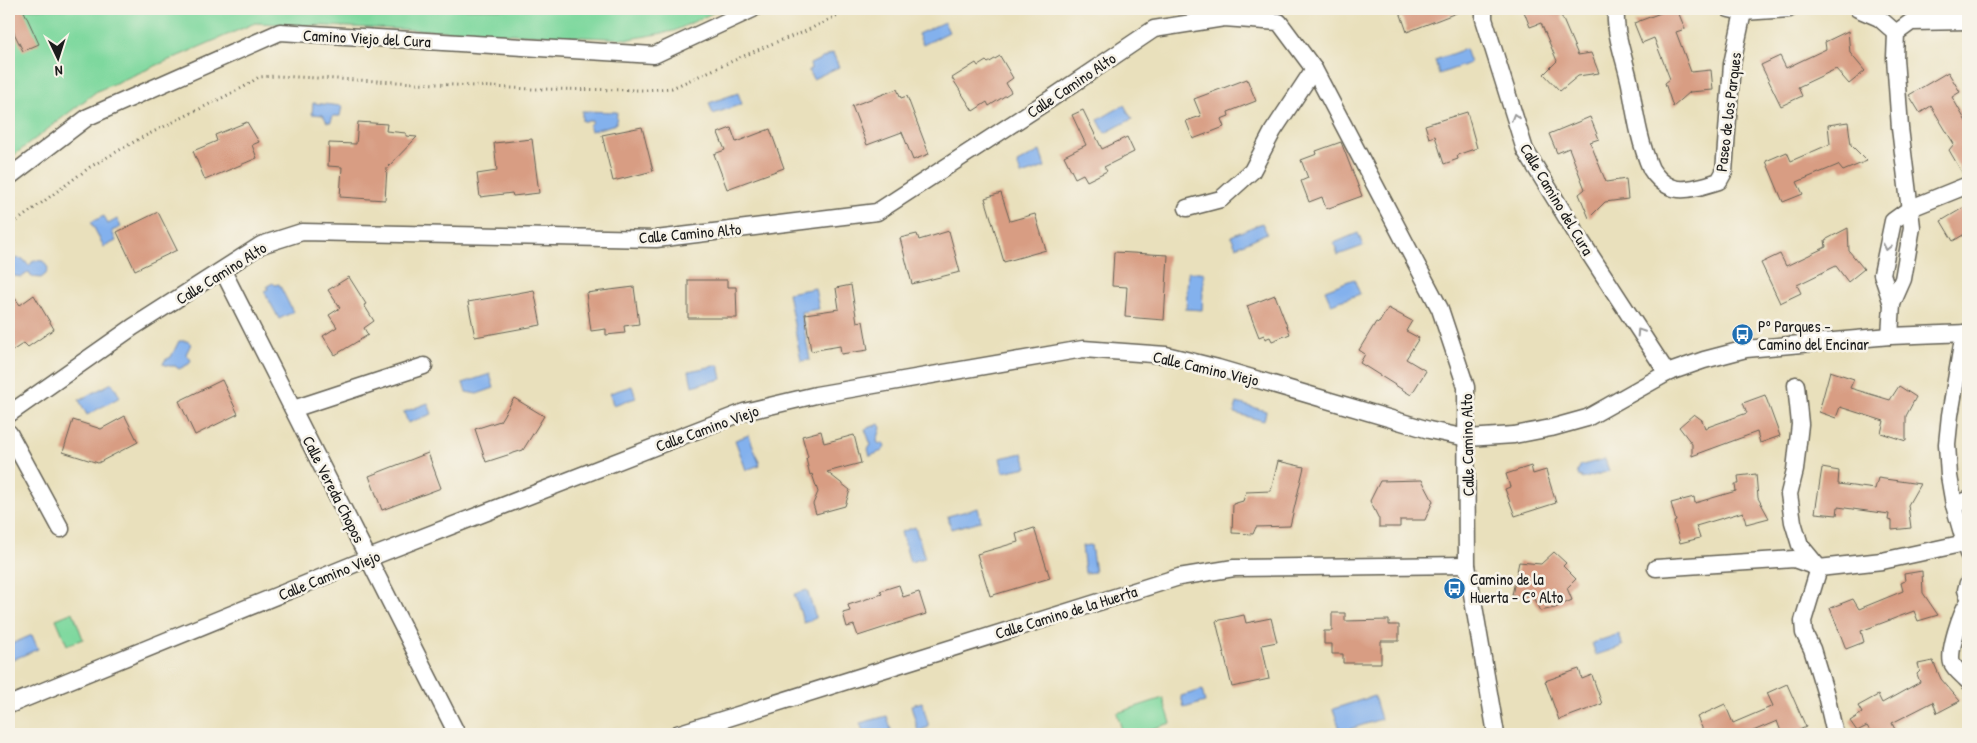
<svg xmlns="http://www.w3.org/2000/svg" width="1977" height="743" font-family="'Patrick Hand',sans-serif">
<rect width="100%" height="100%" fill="#f7f3e8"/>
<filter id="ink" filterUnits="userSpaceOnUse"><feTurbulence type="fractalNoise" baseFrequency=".02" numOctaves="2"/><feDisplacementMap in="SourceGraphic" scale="10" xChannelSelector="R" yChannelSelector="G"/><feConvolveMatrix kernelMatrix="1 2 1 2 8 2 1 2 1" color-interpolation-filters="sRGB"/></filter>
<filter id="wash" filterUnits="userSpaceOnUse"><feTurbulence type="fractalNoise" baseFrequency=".0096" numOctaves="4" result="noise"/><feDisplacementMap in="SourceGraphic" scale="20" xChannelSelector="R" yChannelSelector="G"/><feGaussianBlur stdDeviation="1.12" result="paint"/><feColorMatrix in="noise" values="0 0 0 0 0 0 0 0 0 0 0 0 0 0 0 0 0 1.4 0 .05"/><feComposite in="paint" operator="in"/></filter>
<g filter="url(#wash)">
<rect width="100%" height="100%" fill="#e9e0bc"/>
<g fill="#7ed89e" stroke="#4d7a5d">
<polygon points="9,9 721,9 674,31 630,39 255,23 97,91 9,159"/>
<polygon points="73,612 83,639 67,645 56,619"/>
<polygon points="1163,698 1171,723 1135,734 1123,734 1117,713"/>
</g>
<g fill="#83b1ed" stroke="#506684">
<polygon points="944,22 949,32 923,45 918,34"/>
<polygon points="1465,49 1470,63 1439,74 1435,60"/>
<polygon points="833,53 839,67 813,79 808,70 811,69 810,64"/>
<polygon points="738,93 742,104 713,114 709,103"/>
<polygon points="313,103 342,106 340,116 333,116 331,122 327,122 323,115 312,114"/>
<polygon points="1124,105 1132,119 1105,133 1098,120"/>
<polygon points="582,111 617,112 616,124 591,131 589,125 593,121 582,121"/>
<polygon points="1040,151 1045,167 1021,175 1017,163"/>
<polygon points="104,216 108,224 117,219 121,227 112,231 116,241 104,247 91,222"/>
<polygon points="1262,223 1267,233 1236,247 1231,236"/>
<polygon points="1358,233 1363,246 1338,255 1334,243"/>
<polygon points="16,258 23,259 29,266 34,260 43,261 48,268 46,274 41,278 32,277 29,272 22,277 14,276 11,272 11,263"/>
<polygon points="1188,272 1204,273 1202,310 1186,309"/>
<polygon points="1354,279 1360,294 1331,304 1325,290"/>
<polygon points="273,283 275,285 279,284 293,312 279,319 264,291 268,289 267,286"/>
<polygon points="815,288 819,309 801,312 810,360 801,361 788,293"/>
<polygon points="179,341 187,341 191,344 186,354 191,360 189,364 179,369 175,366 169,366 163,364 165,360 171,357"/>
<polygon points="719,365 722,379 692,386 689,371"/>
<polygon points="490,374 494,388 477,394 466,392 463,383"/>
<polygon points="112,383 120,397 87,415 79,400"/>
<polygon points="632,386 636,398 613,405 610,393"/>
<polygon points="428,403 432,414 408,423 404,412"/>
<polygon points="1237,403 1266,411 1264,421 1234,413"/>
<polygon points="879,424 881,428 877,441 879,444 883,443 885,447 882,451 870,456 868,449 871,445 865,429"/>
<polygon points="749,435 760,465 746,470 735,440"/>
<polygon points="1023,453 1027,467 1003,472 1000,458"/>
<polygon points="1605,459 1609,471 1582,479 1581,476 1579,477 1577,471 1580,469 1579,466"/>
<polygon points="978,508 981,521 951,529 948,516"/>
<polygon points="915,527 925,558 910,562 901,532"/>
<polygon points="1091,545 1095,572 1085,573 1082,546"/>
<polygon points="807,590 816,618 804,623 794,594"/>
<polygon points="1619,634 1623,646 1596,655 1592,643"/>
<polygon points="32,635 38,649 10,661 9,645"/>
<polygon points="1202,690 1205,702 1184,708 1181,696"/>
<polygon points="1374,696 1381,719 1341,732 1333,709"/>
<polygon points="922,702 929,727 918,731 911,705"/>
<polygon points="887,716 892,733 864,734 860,723"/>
</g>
<g id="blocks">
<g fill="#d89d83">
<polygon points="9,9 23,9 39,44 23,51 9,23"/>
<polygon points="1399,9 1464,9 1464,10 1407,32"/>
<polygon points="1523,9 1573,9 1561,15 1578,55 1591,53 1599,73 1578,76 1560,91 1544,74 1557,61 1541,23 1530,27"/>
<polygon points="1671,9 1677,9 1685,29 1676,32 1691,72 1711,70 1713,90 1690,92 1673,107 1665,83 1670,79 1654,38 1642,43 1634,23"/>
<polygon points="1848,31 1850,53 1865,71 1849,84 1836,69 1798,87 1802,96 1781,106 1761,65 1780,56 1786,68 1826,49 1825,42"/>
<polygon points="1000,56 1013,78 1006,83 1011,92 989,106 987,102 973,111 952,78 976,63 978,66 986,61 988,63"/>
<polygon points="1948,72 1960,92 1952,97 1968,125 1968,175 1964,176 1949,150 1954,144 1931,106 1920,113 1909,95"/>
<polygon points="1247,79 1256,101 1228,112 1229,116 1221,119 1224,127 1193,139 1186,121 1201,116 1194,99"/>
<polygon points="897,89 901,98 907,96 929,154 913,160 902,132 867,145 852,106"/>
<polygon points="1083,110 1102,149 1127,137 1134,152 1104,167 1107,171 1087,181 1083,174 1075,178 1064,156 1086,145 1072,115"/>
<polygon points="1467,112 1477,148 1457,155 1458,159 1444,164 1435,136 1429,138 1425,125"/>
<polygon points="1590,117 1599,139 1590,142 1606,182 1626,179 1628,199 1605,202 1589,218 1579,194 1585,189 1569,148 1557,153 1549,134"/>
<polygon points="247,122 259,142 252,145 257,158 205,180 193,151 217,141 215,135"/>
<polygon points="358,122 387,124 386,131 406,133 406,136 417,137 387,168 385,200 340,197 342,167 328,166 329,143 356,144"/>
<polygon points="1848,122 1851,145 1867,161 1843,171 1838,165 1797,182 1803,194 1783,202 1766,161 1787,152 1791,161 1830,144 1828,125"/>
<polygon points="642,127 653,171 613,181 602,135"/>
<polygon points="731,128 736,142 770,129 784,168 727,189 714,154 725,150 718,133"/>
<polygon points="532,139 539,193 513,196 512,193 480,197 477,174 497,171 494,143"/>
<polygon points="1341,142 1362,196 1326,209 1322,197 1309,202 1301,181 1308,178 1301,160 1317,154 1316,151"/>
<polygon points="1001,193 1010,221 1035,214 1046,250 1004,262 985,198"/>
<polygon points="1968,205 1968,232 1953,241 1941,221"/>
<polygon points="158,212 177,250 135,270 117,232"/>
<polygon points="1848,228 1849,251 1864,269 1848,282 1836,266 1797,285 1801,293 1780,303 1761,263 1780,254 1786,266 1826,247 1825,240"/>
<polygon points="949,231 960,272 912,284 900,238 917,234 919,240"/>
<polygon points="1114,252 1168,255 1164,320 1125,317 1127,287 1112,286"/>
<polygon points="349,277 366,304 364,305 374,321 364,328 368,335 335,355 323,336 337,327 329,315 340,308 328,290"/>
<polygon points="688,280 727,280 727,287 736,287 737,318 688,318"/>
<polygon points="851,285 857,322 863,321 868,350 841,354 840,346 811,351 805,314 839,309 836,288"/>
<polygon points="634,287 639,324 624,326 625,333 606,335 606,329 591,331 586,293"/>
<polygon points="9,290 20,305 34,295 54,329 28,347 24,343 9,353"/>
<polygon points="534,290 541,325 475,337 468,302"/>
<polygon points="1275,295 1290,334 1272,341 1270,337 1265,339 1264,335 1259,337 1247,306"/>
<polygon points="1388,308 1412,321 1406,331 1419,338 1406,359 1426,371 1411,395 1360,363 1365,354 1359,350 1376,322 1379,323"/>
<polygon points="1830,371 1854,379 1850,388 1890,400 1899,386 1916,397 1906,416 1906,441 1881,433 1884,421 1840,407 1836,418 1819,412"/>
<polygon points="222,380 238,414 195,435 179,401"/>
<polygon points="1765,395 1780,436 1760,443 1757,432 1692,456 1692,444 1679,427 1694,414 1702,420 1705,428 1747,413 1743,403"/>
<polygon points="514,398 544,416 523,450 486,462 475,429 500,421"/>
<polygon points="125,416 138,442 98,463 63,452 73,420 101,429"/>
<polygon points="821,431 824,443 854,435 861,463 827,472 850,490 845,506 816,514 813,504 818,492 812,474 810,475 806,459 808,457 802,436"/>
<polygon points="428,453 441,488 382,510 369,476"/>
<polygon points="1278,461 1304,467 1290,526 1256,527 1253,534 1232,533 1233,504 1243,501 1246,492 1271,491"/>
<polygon points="1531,466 1533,474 1546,470 1556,503 1515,516 1505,489 1510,487 1506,474"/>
<polygon points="1822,468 1839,471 1838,484 1875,489 1878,478 1920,484 1908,505 1911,528 1892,530 1892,521 1888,520 1889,514 1838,507 1837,515 1815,513"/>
<polygon points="1756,474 1758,498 1769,518 1746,524 1743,512 1696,526 1700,538 1680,543 1674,522 1676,521 1671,503 1694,497 1695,503 1736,491 1735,484 1739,484 1738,476"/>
<polygon points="1422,480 1433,501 1425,520 1400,520 1400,527 1379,527 1379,519 1370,501 1380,481"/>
<polygon points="1034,528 1050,578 990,596 977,554 1018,542 1016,534"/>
<polygon points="1554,552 1566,563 1563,566 1576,579 1567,588 1572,600 1555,608 1540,611 1534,599 1512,595 1519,562 1541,564"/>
<polygon points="1922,571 1923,593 1938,615 1918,621 1914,611 1861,631 1864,642 1846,649 1830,608 1853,599 1859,609 1903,591 1901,583 1905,581 1904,574"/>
<polygon points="899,585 903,597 919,592 926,614 858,636 854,625 847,627 843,613 850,611 848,605 882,594 880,591"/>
<polygon points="1332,613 1345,613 1345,621 1389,620 1389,625 1399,625 1399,641 1381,641 1381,663 1343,663 1343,654 1332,654 1332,644 1324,644 1324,631 1332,631"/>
<polygon points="1244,615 1246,623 1271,618 1277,642 1262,645 1269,679 1232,687 1216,621"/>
<polygon points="1933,661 1941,679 1960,701 1937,713 1933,702 1892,723 1897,734 1872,734 1867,726 1857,731 1850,721 1862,713 1858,706 1878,695 1882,703 1920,682 1917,674 1920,671 1918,664"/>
<polygon points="1579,669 1582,679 1592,675 1602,704 1559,720 1545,681"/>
<polygon points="1787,684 1806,727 1790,734 1782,734 1777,721 1746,734 1705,734 1697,717 1725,704 1733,723 1773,706 1767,693"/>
</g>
</g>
</g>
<g filter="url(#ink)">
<use href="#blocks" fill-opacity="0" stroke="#646154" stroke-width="1"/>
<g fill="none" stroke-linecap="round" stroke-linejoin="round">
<defs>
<g id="street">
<polyline points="1484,9 1484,19 1525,150 1576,233 1667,373"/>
<path d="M1616,9c-2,25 9,50 14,75 5,28 9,58 21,85 4,7 12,15 20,18 12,6 36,-2 48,-6l5,-9 8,-108 11,-52"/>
<polyline points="1729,9 1743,12 1789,9"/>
<polyline points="1858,9 1879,18 1896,33"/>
<polyline points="9,177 88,117 280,32 654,55 753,9"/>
<polyline points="1187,208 1221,199 1252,171 1273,131 1314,69"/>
<polyline points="223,271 457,734"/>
<polyline points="1892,304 1882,274 1893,221 1911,208 1968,185"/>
<polyline points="1964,333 1950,415 1947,444 1949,476 1954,505 1968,554"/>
<polyline points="1890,336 1892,304 1903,279 1912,227 1900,128 1895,58 1896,33 1911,22 1968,21"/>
<polyline points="1796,385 1800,424 1795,470 1789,494 1793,522 1800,545 1819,568 1803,621 1804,633 1812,649 1826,695 1835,734"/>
<polyline points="293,409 424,366"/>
<polyline points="9,414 133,327 261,245 302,232 656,239 877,212 1052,98 1154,29 1224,18 1279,22 1314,69 1440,309 1466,387 1467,565 1496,734"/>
<polyline points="9,433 61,529"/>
<polyline points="1954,505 1968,500"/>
<polyline points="1656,568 1794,559 1819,568 1882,561 1965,543"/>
<polyline points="1968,583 1966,590 1968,595"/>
<path d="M1968,603c-7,9 -20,49 -16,60 3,7 12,13 16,18"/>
<polyline points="9,705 369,558 744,412 816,395 1083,349 1166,355 1218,368 1429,430 1467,438 1514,435 1551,428 1587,418 1667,373 1704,360 1746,349 1890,336 1968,333"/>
<polyline points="677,734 1179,577 1234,568 1467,565"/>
</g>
</defs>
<use href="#street" stroke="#646154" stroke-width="19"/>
<polyline stroke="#646154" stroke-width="3" stroke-dasharray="1 4" stroke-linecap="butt" points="9,227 90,167 139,139 244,87 259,77 278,76 533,89 646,90 672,88 771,44 804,32 850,9"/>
<use href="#street" stroke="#fff" stroke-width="16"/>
</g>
<defs><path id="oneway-chevron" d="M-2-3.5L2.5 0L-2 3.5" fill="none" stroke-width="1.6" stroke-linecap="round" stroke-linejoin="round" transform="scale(1.25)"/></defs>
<g stroke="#999">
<use href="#oneway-chevron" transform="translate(1515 117) rotate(-107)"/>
<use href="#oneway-chevron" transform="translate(1887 247) rotate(102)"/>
<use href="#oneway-chevron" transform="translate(1640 332) rotate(-123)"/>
</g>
</g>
<defs>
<symbol id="bus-disc" viewBox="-11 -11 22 22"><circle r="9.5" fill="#1f6fb2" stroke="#f7f3e8"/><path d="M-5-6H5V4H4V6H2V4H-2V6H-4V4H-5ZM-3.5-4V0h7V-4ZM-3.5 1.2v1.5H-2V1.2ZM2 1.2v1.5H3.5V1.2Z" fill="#fff"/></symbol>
</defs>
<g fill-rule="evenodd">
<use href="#bus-disc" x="1730" y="322" width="25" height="25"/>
<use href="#bus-disc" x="1442" y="576" width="25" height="25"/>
</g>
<g text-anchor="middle" stroke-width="5" stroke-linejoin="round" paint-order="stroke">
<g font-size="16" fill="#1c1c1c" stroke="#f7f3e8">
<text transform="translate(367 38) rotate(3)" y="6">Camino Viejo del Cura</text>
<text transform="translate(1071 85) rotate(-34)" y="6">Calle Camino Alto</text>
<text transform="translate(1728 112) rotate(-83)" y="6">Paseo de los Parques</text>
<text transform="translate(1557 199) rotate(59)" y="6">Calle Camino del Cura</text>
<text transform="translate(690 233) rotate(-5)" y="6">Calle Camino Alto</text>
<text transform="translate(221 273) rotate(-32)" y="6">Calle Camino Alto</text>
<text transform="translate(1206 368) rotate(13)" y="6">Calle Camino Viejo</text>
<text transform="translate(707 428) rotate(-20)" y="6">Calle Camino Viejo</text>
<text transform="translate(1467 445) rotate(-91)" y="6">Calle Camino Alto</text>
<text transform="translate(334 489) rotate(63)" y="6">Calle Vereda Chopos</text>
<text transform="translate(329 575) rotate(-22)" y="6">Calle Camino Viejo</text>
<text transform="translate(1066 612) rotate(-17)" y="6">Calle Camino de la Huerta</text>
</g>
<g font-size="16" fill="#1c1c1c" stroke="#f7f3e8" text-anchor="start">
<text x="1758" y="332">Pº Parques -<tspan x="1758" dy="18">Camino del Encinar</tspan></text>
<text x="1470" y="585">Camino de la<tspan x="1470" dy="18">Huerta - Cº Alto</tspan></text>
</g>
</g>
<rect width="1977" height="743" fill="none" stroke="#f7f3e8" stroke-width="30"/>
<g transform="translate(58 58) rotate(176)" stroke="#f7f3e8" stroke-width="4" paint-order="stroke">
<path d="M0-4L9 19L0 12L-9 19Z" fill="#1c1c1c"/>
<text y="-8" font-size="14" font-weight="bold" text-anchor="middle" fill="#1c1c1c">N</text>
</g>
</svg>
